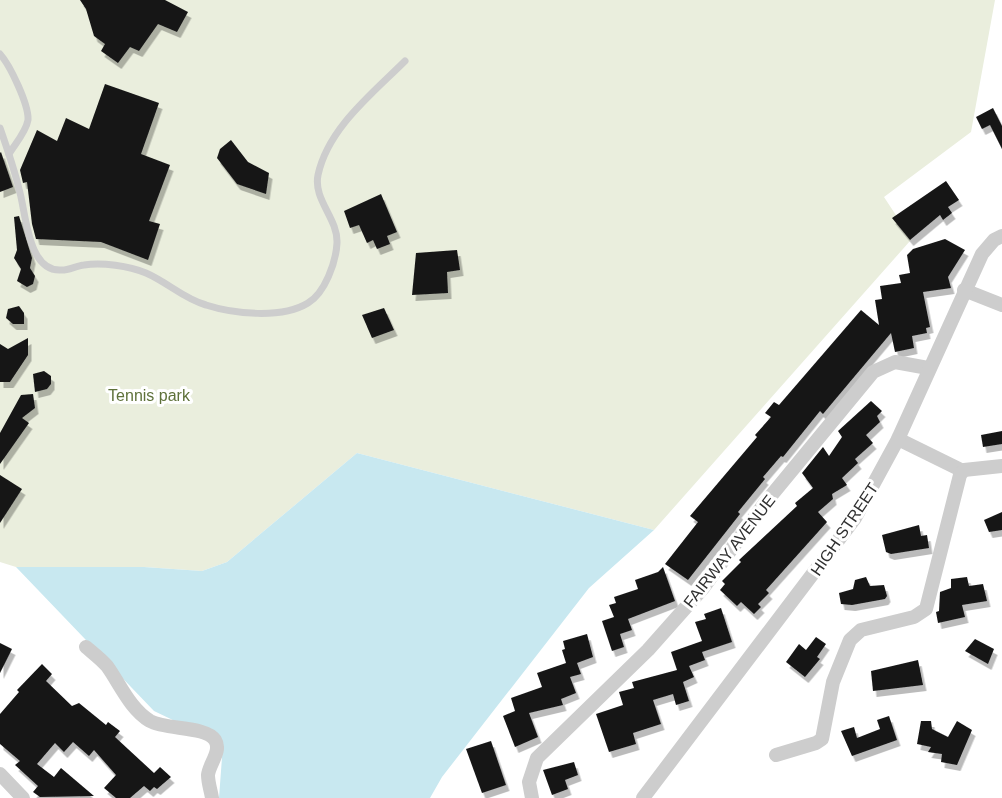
<svg xmlns="http://www.w3.org/2000/svg" width="1002" height="798" font-family="Arial,sans-serif">
<defs>
<filter id="shadow"><feDropShadow dx="3.5" dy="6" stdDeviation="0" flood-color="#0004"/></filter>
</defs>
<rect width="100%" height="100%" fill="#fff"/>
<polygon fill="#eaeedd" points="0,0 995,0 971,132 884,197 911,238 910,241 654,530 357,453 227,562 202,571 144,567 16,567 0,562"/>
<polygon fill="#c8e8f0" points="357,453 654,530 589,588 442,777 430,798 219,798 223,744 154,711 16,567 144,567 202,571 227,562"/>
<g fill="#171717" filter="url(#shadow)">
<polygon points="80,0 165,0 188,12 177,32 158,24 139,51 130,47 118,63 101,51 105,44 94,36 86,9"/>
<polygon points="105,84 159,103 141,154 170,165 149,221 160,224 148,260 101,242 36,239 32,224 27,182 23,183 20,170 37,130 57,141 66,118 89,129"/>
<polygon points="993,108 1002,126 1002,149 990,125 982,129 976,117"/>
<polygon points="231,140 248,162 269,173 266,194 237,184 217,158 220,149"/>
<polygon points="1,152 13,187 0,192 0,153"/>
<polygon points="946,181 959,200 948,207 952,213 943,220 940,215 910,240 892,218"/>
<polygon points="381,194 397,232 387,236 390,244 377,249 373,240 367,243 359,225 350,228 344,211"/>
<polygon points="19,216 32,258 30,268 35,276 33,284 27,287 17,281 21,269 14,258 17,250 14,217"/>
<polygon points="945,239 965,250 948,277 951,288 923,292 930,327 926,328 927,333 912,336 914,348 895,352 891,333 823,414 820,411 783,457 781,456 763,477 765,479 738,512 740,514 688,580 665,564 698,522 690,516 757,437 755,435 771,417 765,413 774,402 779,405 861,310 879,325 875,300 882,299 880,286 901,283 899,275 910,273 907,255 913,249"/>
<polygon points="457,250 460,270 447,272 448,293 412,295 416,253"/>
<polygon points="19,306 24,313 24,324 13,324 6,318 8,309"/>
<polygon points="384,308 394,330 372,338 362,315"/>
<polygon points="28,338 28,355 10,382 0,382 0,344 8,349"/>
<polygon points="44,371 51,376 51,384 47,389 35,392 33,374"/>
<polygon points="33,394 35,408 22,418 29,423 0,464 0,433 21,395"/>
<polygon points="871,401 882,411 877,416 880,422 866,435 873,443 855,459 858,463 842,478 847,485 832,494 833,499 818,512 827,522 766,590 769,593 758,604 761,607 754,614 741,602 737,606 720,590 725,584 722,581 741,562 739,560 797,506 795,503 813,488 802,473 823,447 829,456 842,437 838,431"/>
<polygon points="1002,431 1002,444 983,447 981,435"/>
<polygon points="0,475 22,489 0,523"/>
<polygon points="1002,512 1002,530 989,532 984,520"/>
<polygon points="919,525 921,536 927,535 929,548 891,554 886,552 882,535"/>
<polygon points="663,567 675,601 628,619 632,630 620,634 624,647 612,651 602,621 614,617 609,605 616,603 614,597 638,589 635,580 658,572"/>
<polygon points="866,577 870,586 884,585 887,596 885,599 852,605 841,604 839,593 853,589 855,580"/>
<polygon points="967,577 969,586 983,584 987,601 962,605 965,617 938,623 936,612 939,611 940,592 951,588 951,579"/>
<polygon points="721,608 732,642 702,652 705,660 689,666 694,677 683,682 689,701 676,705 673,694 653,700 661,724 633,733 636,744 609,752 596,714 623,705 619,692 634,688 632,682 677,670 671,652 702,641 695,622 706,619 704,614"/>
<polygon points="587,634 593,657 577,663 581,674 570,677 576,693 561,699 563,705 529,713 538,737 515,747 503,716 515,711 511,698 542,687 537,673 566,663 562,650 565,649 563,641"/>
<polygon points="816,637 826,644 817,657 820,659 805,677 786,662 799,644 806,650"/>
<polygon points="975,639 994,649 988,664 965,651"/>
<polygon points="0,643 12,649 0,673"/>
<polygon points="918,660 923,685 873,691 871,671"/>
<polygon points="42,664 52,674 46,681 72,706 79,703 106,725 108,722 120,731 115,737 154,773 160,767 171,777 157,789 154,787 150,791 144,786 130,798 116,798 104,788 116,775 94,750 89,756 73,742 64,752 55,743 37,764 54,777 61,768 94,796 40,797 33,792 38,786 15,765 20,761 0,744 0,714 19,692 17,690"/>
<polygon points="889,716 897,740 852,756 841,731 854,727 857,738 880,729 877,720"/>
<polygon points="921,721 931,721 932,729 948,737 957,721 972,730 957,765 941,762 942,754 928,752 931,747 917,744"/>
<polygon points="491,741 506,785 482,793 466,749"/>
<polygon points="574,762 578,775 565,780 568,789 552,795 543,770"/>
</g>
<g fill="none" stroke-linecap="round" stroke-linejoin="round">
<g stroke="#cdcdcd" stroke-width="7">
<path d="M0,54c10,11 29,51 28,66 -2,12 -13,24 -19,34"/>
<path d="M0,128c7,20 14,40 19,61 7,22 8,84 43,81 7,0 14,-4 22,-5 18,-3 45,1 62,8 21,9 38,26 60,32 28,9 76,14 102,-2 17,-10 28,-41 29,-60 1,-25 -24,-43 -19,-68 10,-47 55,-82 87,-114"/>
</g>
<g stroke="#cdcdcd" stroke-width="14">
<polyline points="964,290 1002,305"/>
<polyline points="898,439 963,471"/>
<path d="M86,647c7,6 15,12 21,19 13,18 23,43 43,55 16,9 56,5 65,19 7,11 -6,24 -7,35 0,8 3,16 4,23"/>
<polyline points="776,755 816,743 822,739 833,682 850,640 861,630 914,617 926,609 960,475 964,470 1002,466"/>
<polyline points="0,774 23,798"/>
<polyline points="532,798 529,782 537,758 648,650 703,588 765,503 873,372 895,362 928,368"/>
<polyline points="643,798 855,518 898,439 982,254 994,240 1002,236"/>
</g>
</g>
<g text-anchor="middle" stroke-width="6" stroke-linejoin="round" paint-order="stroke">
<g font-size="16" fill="#5e7139" stroke="#fff">
<text x="149" y="401">Tennis park</text>
</g>
<g font-size="16" fill="#303030" stroke="#fff">
<text transform="translate(844 529) rotate(-56)" y="6">HIGH STREET</text>
<text transform="translate(729 551) rotate(-52)" y="6">FAIRWAY AVENUE</text>
</g>
</g>
</svg>
